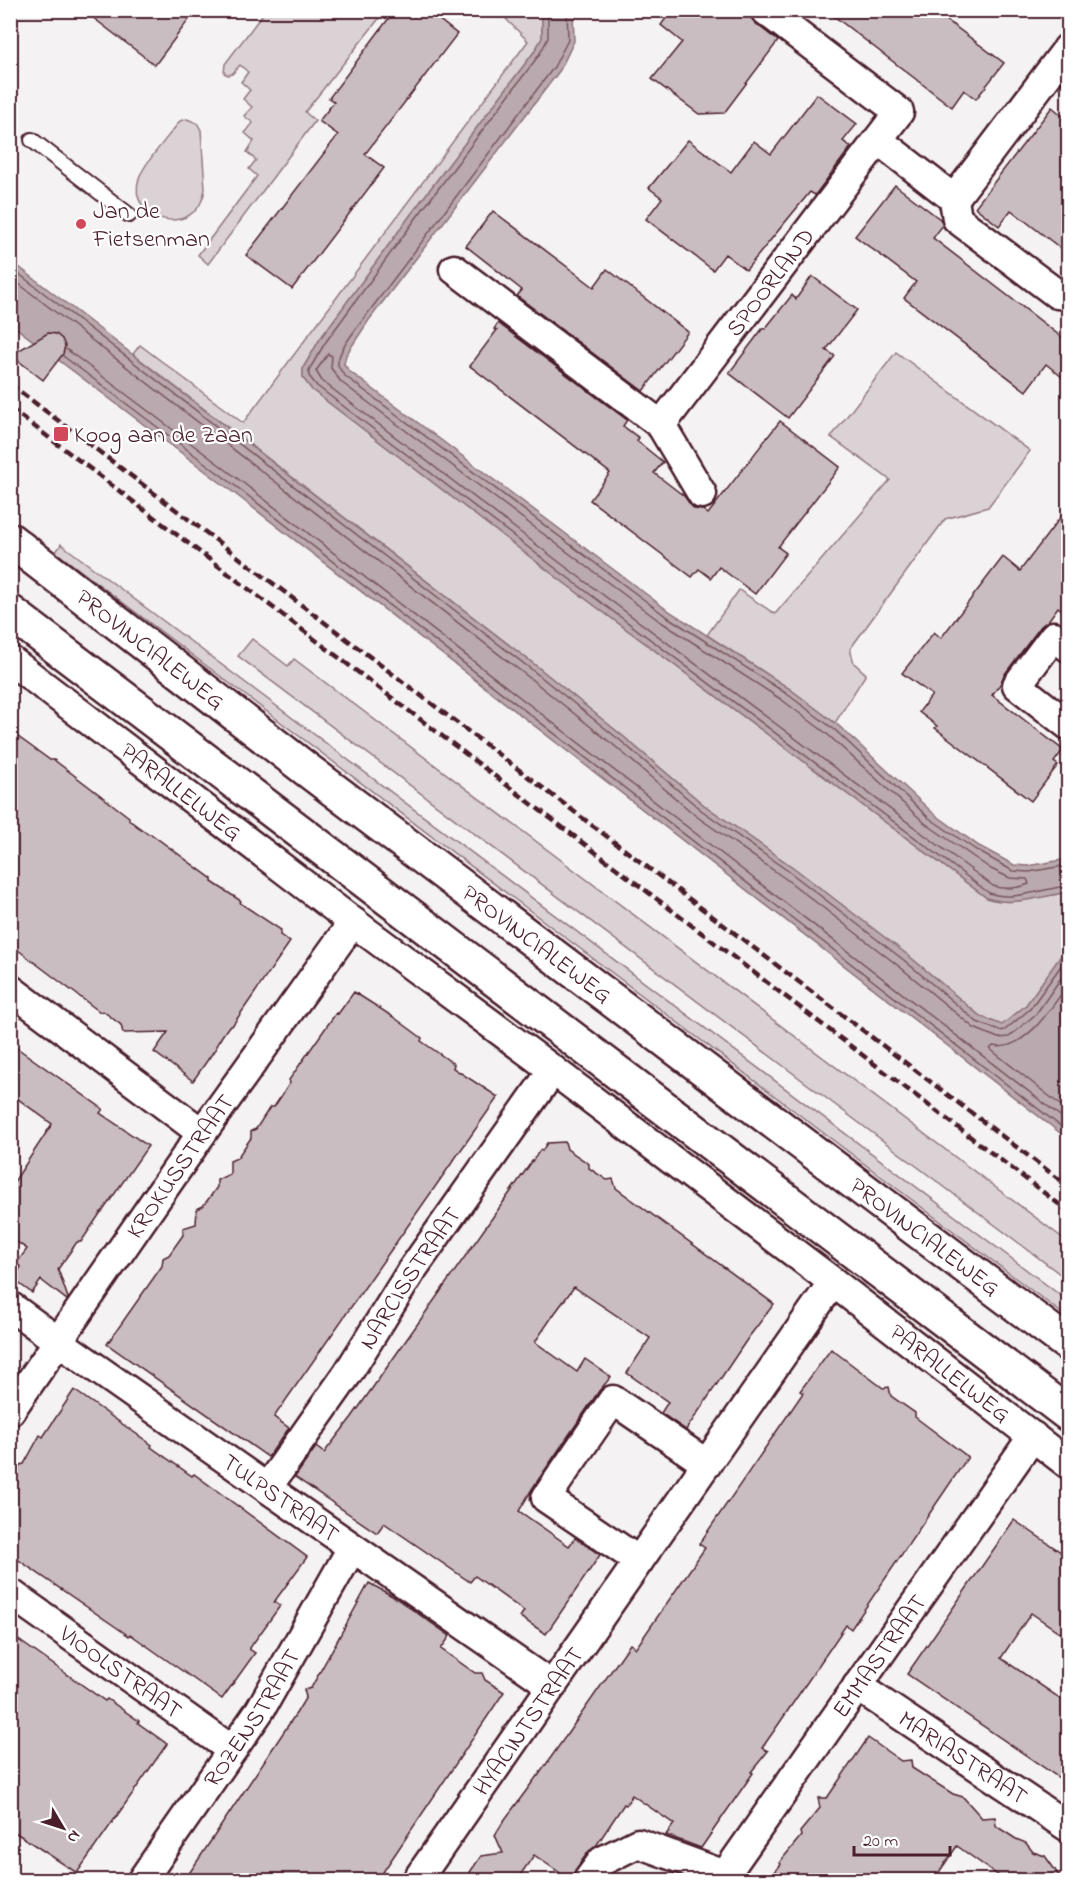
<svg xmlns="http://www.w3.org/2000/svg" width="1079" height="1891" font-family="'Indie Flower',sans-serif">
<rect width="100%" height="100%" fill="#f4f2f2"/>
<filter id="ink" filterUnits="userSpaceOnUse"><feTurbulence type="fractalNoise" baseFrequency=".0167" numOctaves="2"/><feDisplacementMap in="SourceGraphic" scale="12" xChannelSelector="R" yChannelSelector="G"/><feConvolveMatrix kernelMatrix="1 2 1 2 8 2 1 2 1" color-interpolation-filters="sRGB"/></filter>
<g filter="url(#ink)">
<g fill="#dbd2d5" stroke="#927880" stroke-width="1.5">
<polygon points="265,11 385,11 305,112 315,121 208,264 198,255 257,176 249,169 256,160 247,152 254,141 245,133 253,123 244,116 252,107 243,99 250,90 241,82 248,72 240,65 232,74 228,75 224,73 225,64"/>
<path d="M521,11h21v27l-8,14 -122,161 -92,126 -17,29v10l9,12 247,189 428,319c25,9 56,-2 81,-6v61l-8,4 -34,48 -24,21 -22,-10 -71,-60 -115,-88 -90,-63 -80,-68 -85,-69 -406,-314 7,-9 103,78 285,-382 -22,-22z"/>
<path d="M187,119l10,4 4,7 4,59c-7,51 -80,33 -66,-11 5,-15 30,-42 41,-57z"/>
<polygon points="896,352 1030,451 988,507 945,519 850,649 854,663 866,674 835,723 790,689 707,635 739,590 775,614 890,480 831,437"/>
<polygon points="61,544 1068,1301 1068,1318 56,552"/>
<polygon points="252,639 288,666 294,659 1068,1242 1068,1280 238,656"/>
</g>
<g fill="#baa9ae" stroke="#8d727a" stroke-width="1.5">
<path d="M542,11h31l1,30 -14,29 -191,250 -23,35 -2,9 5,7 317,238 124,80 49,37 94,87 46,33 35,19 14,1 40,-7v33c-25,4 -56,15 -81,6l-428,-319 -247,-189 -9,-12v-10l17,-29 92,-126 122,-161 8,-14z"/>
<polygon points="10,260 539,668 624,737 704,805 794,868 909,956 980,1016 1002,1025 1026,1005 1060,957 1068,953 1068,1139 225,486 11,324"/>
</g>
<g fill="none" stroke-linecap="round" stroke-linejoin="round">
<g stroke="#77565f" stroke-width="1.5">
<path d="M548,10v28l-9,17 -122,162 -92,126 -16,27v6l8,10 246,188 426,319c25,9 54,-5 79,-7"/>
<path d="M567,10l1,30 -14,27 -189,250c-7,10 -28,34 -27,47 0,4 5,9 7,12l318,238 124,80 48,36 94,88 47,32 37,21 16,1 39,-7"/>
<polyline points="10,267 536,673 621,741 701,810 791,873 905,961 977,1022 1000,1031 1005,1030 1030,1009 1063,963 1068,960"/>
<polyline points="10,277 531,679 616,747 696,816 786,879 900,967 974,1028 998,1038 1009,1037 1036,1014 1068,968"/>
<polyline points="66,349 233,475 1068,1122"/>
<path d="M328,354l4,2 -1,12 10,14 317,238 124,80 44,33 100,91 65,45 19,9 17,1 2,5c-11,4 -25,6 -36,2l-426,-318 -245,-187 -6,-10z"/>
<polyline points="63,356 229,481 1068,1132"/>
<path d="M1068,984c-15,22 -44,69 -75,62l-3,3 78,62"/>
</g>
</g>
<g fill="#cabdc1" stroke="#4a1f2b" stroke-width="1.5">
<polygon points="83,10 196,10 155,65"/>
<polygon points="395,10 427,10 457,34 365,154 384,168 292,289 246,255 338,135 319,121 334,102 329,98"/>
<polygon points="672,10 749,10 750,17 755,23 778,41 724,113 699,114 652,79 682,42 661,25"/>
<polygon points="826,10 933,10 1004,63 976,99 964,90 952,107"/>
<polygon points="817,94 857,124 843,141 851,147 815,195 810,192 746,270 725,254 713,270 646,219 662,198 649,188 688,140 731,172 754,141 771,154"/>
<polygon points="1052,107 1068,120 1068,254 1011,210 999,226 975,207"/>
<polygon points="895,185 940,219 943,225 933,238 1068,342 1068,382 1046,364 1026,391 904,298 916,282 855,236"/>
<polygon points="493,211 594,287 607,269 688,332 643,391 517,296 522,290 466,246"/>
<polygon points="812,276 857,310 826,350 835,356 788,418 729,373 763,328 765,329 792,295 796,299"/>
<polygon points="498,323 627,420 623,426 639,438 637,441 663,462 654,473 684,496 694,509 703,510 708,514 780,421 840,467 778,547 786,553 755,594 719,567 711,578 699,569 692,577 590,500 610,473 470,366 497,330 494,329"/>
<polygon points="48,333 56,334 62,339 65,346 63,354 43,380 11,355"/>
<polygon points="1068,507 1068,615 1058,607 1048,621 1041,626 1004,675 1001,683 992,695 1063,750 1054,762 1058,765 1031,801 935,728 937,726 919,712 932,695 902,673 934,632 941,638 1003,557 1020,571"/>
<polygon points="10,731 50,760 54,760 129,817 129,820 148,834 151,834 212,879 212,882 241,901 240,903 281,930 280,935 290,942 232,1026 229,1026 222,1036 216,1046 216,1048 193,1081 154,1052 168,1032 123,1033 121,1025 103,1011 100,1012 10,944"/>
<polygon points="354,992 395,1018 422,1038 421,1041 454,1064 453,1068 498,1097 274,1417 289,1428 268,1457 107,1344 162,1266 163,1258 169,1255 183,1235 183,1228 196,1224 197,1209 203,1206 210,1197 217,1187 217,1180 230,1174 230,1161 237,1158 251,1138 251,1131 256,1129 270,1107 274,1107 290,1083 289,1080 336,1013 338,1014"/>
<polygon points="10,1043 103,1109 100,1113 148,1146 102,1212 101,1212 81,1242 77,1242 58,1269 68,1298 67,1300 41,1280 32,1293 13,1279 21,1267 16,1264 27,1249 10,1237 10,1188 52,1124 10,1093"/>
<polygon points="565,1142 567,1149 589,1164 589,1168 607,1180 613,1179 616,1188 774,1304 748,1338 686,1430 661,1413 668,1402 627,1373 650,1338 574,1287 552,1317 535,1342 577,1372 585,1359 611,1377 599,1391 532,1489 519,1511 569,1546 575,1538 600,1555 546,1634 520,1617 524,1611 475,1576 470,1582 384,1523 377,1533 295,1477 316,1447 324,1453 352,1417 540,1150 542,1151 547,1143"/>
<polygon points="831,1349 883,1388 889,1387 891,1396 915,1413 915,1417 968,1457 851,1629 846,1625 776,1728 762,1748 768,1751 751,1772 753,1773 701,1848 666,1835 674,1824 632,1795 626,1805 624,1804 596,1846 589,1851 575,1870 572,1881 534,1855 516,1881 464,1881 481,1856 503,1853 495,1835 503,1822 537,1776 538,1776 630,1644 636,1648 705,1548 699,1544 803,1393 800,1391"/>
<polygon points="74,1390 152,1445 151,1447 192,1476 194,1474 307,1557 274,1602 280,1606 249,1649 255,1653 222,1699 130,1634 129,1636 10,1554 10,1479 20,1465 24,1464 40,1435 43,1437"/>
<polygon points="1014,1520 1068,1557 1068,1638 1031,1613 1001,1658 1068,1704 1068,1784 907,1674"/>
<polygon points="369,1583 394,1597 450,1636 441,1649 475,1673 482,1673 485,1680 504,1692 377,1881 184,1881 297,1712 306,1697 304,1690 311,1688"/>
<polygon points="10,1634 105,1701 107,1699 139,1721 138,1723 167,1744 77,1873 10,1829"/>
<polygon points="868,1738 901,1761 911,1760 912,1768 953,1794 963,1797 982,1818 995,1817 996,1826 1016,1839 1026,1843 1033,1852 1045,1856 1063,1881 1006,1881 957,1846 933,1881 768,1881 781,1864 779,1863 801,1836 800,1832 820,1808 818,1798 827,1798"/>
</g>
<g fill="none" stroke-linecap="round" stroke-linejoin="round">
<defs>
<polyline id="lane" points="32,140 129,215"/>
<g id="street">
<polyline points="878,140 954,199 1068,48"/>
<polyline points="954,199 957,219 1057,294 1068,295"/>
<polyline points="454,269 661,425"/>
<path id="s1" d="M702,494l-41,-69 238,-313 -134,-102"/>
<polyline points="1068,647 1054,636 1017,685 1068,725"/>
<path id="s2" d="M10,660l343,262 200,148 280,212 235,182"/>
<polyline points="10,989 202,1133"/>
<path id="s3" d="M10,1306l49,36 208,146 285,198"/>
<path id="s4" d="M10,1411l192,-278 151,-211"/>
<path id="s5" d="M267,1488l81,-115 64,-103 141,-200"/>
<polyline points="639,1561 546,1498 613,1400 707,1464"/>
<path id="s6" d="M10,1593l222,157"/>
<path id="s7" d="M857,1686l211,141"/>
<path id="s8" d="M142,1880l118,-170 92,-162"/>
<path id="s9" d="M417,1880l416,-598"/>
<polyline points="588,1880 602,1861 638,1843 725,1875"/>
<path id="s10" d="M725,1880v-5l308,-439"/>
</g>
<g id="primary">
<path id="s11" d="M10,540l296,229 762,575"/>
<polyline points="10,612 1068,1414"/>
</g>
</defs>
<use href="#lane" stroke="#4a1f2b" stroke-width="18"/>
<use href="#street" stroke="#4a1f2b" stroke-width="33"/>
<use href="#primary" stroke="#4a1f2b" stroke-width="38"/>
<use href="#lane" stroke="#fff" stroke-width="14"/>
<use href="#street" stroke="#fff" stroke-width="28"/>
<use href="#primary" stroke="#fff" stroke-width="33"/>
<g stroke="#4a1f2b" stroke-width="4.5" stroke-dasharray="9 4.5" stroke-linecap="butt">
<polyline points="10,384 1068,1186"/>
<polyline points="10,408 1068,1211"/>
</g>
</g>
</g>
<g fill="#d1495b" stroke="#fff" stroke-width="2">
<circle cx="81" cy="224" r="6"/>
<rect x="53" y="426" width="16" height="16" rx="3"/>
</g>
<g text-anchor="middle" stroke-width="4.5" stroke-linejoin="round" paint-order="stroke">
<g font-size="24" fill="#4a1f2b" stroke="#fff" text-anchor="start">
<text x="93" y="218">Jan de<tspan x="93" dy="28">Fietsenman</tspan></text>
<text x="74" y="442">Koog aan de Zaan</text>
</g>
<g font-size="24" fill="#4a1f2b" stroke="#fff">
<text dy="8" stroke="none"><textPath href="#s1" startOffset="260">SPOORLAND</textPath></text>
<text dy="8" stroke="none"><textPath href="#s11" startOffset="178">PROVINCIALEWEG</textPath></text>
<text dy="8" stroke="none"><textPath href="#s2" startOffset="216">PARALLELWEG</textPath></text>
<text dy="8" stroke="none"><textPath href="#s11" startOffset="664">PROVINCIALEWEG</textPath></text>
<text dy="8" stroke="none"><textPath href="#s4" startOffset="298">KROKUSSTRAAT</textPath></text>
<text dy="8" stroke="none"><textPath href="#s11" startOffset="1150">PROVINCIALEWEG</textPath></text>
<text dy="8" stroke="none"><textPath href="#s5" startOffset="254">NARCISSTRAAT</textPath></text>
<text dy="8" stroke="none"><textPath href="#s2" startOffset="1180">PARALLELWEG</textPath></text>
<text dy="8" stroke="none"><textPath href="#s3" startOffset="332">TULPSTRAAT</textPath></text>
<text dy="8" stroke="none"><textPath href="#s10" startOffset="273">EMMASTRAAT</textPath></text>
<text dy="8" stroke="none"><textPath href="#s6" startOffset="136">VIOOLSTRAAT</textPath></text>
<text dy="8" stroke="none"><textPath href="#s8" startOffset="196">ROZENSTRAAT</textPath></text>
<text dy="8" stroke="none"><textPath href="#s9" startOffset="194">HYACINTSTRAAT</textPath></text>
<text dy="8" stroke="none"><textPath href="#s7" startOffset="128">MARIASTRAAT</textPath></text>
</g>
</g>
<rect width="1079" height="1891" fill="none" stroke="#fff" stroke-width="36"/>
<rect x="18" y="18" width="1043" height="1855" fill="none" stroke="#4a1f2b" stroke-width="2" filter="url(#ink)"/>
<g transform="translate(63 1828) rotate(129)" stroke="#ffffff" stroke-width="4.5" paint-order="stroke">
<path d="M0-4.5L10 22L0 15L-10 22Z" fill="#4a1f2b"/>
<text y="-9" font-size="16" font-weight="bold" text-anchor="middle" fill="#4a1f2b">N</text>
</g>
<path d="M854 1846v9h96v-9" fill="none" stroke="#4a1f2b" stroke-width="3"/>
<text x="863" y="1846" font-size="18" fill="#4a1f2b" stroke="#ffffff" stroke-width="4.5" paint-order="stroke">20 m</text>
</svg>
